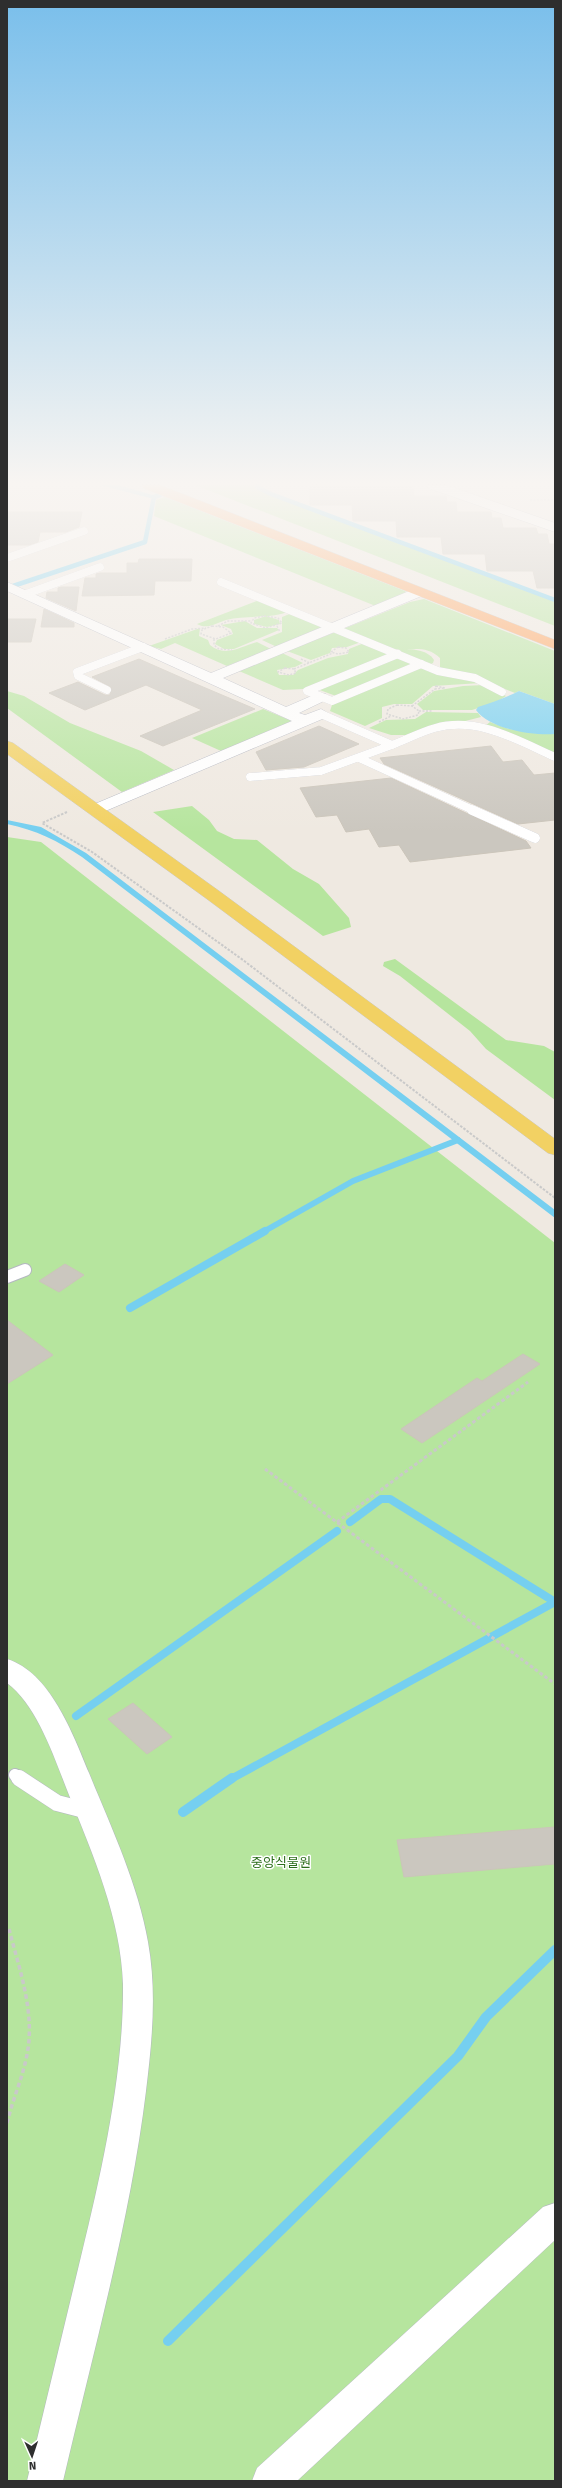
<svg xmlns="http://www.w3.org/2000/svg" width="562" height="2488" font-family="'Fira Sans','Noto Sans KR',sans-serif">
<rect width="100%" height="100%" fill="#efe9e1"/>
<g fill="#b6e59e">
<polygon points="195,485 257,485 255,487 270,495 555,601 555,626"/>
<polygon points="165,497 405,591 407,593 378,607 154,516 156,500"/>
<path d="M262,599l28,12c-18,8 -44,4 -64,9 -10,3 -19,10 -29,4z"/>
<path d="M424,599l131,52v53l-36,-13 -4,2 -38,-15 -37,-10v-10c-14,-14 -30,-7 -47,-9 -10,0 -40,-16 -50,-20l67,-27z"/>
<polygon points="292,613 327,626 277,647 262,640 282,632 282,617"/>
<polygon points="266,616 279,620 280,624 267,627 254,624 254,620"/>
<polygon points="245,621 257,628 277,628 279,630 234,649 224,649 215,644 217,640 233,634 231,629 221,625"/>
<path d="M200,628l-1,8 9,4 2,5c15,13 32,1 47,-3l14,7 -44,17 -52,-23 -14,6 -12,-3z"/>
<polygon points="338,631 361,642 347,647 332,648 330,653 311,660 287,651"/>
<polygon points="364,643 391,653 303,689 283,690 239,671 282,653 303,663 295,667 277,670 279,675 293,675 298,670 328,658 348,654 349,649"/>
<path d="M400,649c11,0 27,0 34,11l-1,3 -4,2 -34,-14z"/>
<polygon points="397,656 415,663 336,696 317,689"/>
<polygon points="422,665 481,683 433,686 412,704 394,704 382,707 382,718 365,726 330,711 332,705 339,700"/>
<polygon points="484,685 506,696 497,702 472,710 423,710 417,704 434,691 463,686"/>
<polygon points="7,691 24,696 70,723 141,751 174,770 122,792 7,708"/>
<polygon points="263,709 292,721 221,751 192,738"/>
<polygon points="426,712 478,713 481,717 410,735 391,735 369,728 386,720 415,719"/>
<polygon points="490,722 509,729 555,734 555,754 485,726"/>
<polygon points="192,806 209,820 217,831 234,839 257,840 293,869 319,884 349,918 351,927 323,936 153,812"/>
<polygon points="7,837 41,842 555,1243 555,2481 7,2481"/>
<polygon points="395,959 506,1040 544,1046 555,1052 555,1100 486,1049 470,1031 400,976 383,966 384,962"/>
</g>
<g fill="#75cff0">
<polygon points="100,485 118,485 160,497 150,498"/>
<path d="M519,691l36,13v30c-22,2 -66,-5 -79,-24l2,-3c15,-5 27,-9 41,-16z"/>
<path d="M7,820l34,7 45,26 469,357v8l-473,-361c-24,-16 -46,-27 -75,-33z"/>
</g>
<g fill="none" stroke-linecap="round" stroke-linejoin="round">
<g stroke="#75cff0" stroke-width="4.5">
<polyline points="258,485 257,487 271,494 555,600"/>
<polyline points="7,588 145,542 154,497 160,495"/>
</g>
<polyline stroke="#75cff0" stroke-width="6" points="263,1232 353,1181 458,1140"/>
<g stroke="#75cff0" stroke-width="8">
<polyline points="130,1308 265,1231"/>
<polyline points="350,1522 381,1499 390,1499 555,1602"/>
<polyline points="76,1716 337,1531"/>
<polyline points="231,1779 555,1602"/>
</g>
<g stroke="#75cff0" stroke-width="10">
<polyline points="183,1812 232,1778"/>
<polyline points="168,2341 458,2056 486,2017 555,1950"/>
</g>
</g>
<g fill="#cbc7bf" stroke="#cbc5ba">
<polygon points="310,485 413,487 414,496 446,496 447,502 456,502 457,512 491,512 492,518 501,518 503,528 536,528 538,534 547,534 549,544 555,544 555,588 537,588 533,571 487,571 485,554 443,554 441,537 397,537 396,521 353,521 352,505 310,505"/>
<polygon points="7,512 82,512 79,527 66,532 40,532 38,542 29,545 7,545"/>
<polygon points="139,559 192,559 191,581 155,581 154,595 82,596 85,578 96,578 96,574 100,573 127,573 127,563 138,563"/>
<polygon points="61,587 79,587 76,611 46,598 47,592 58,592 58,588"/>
<polygon points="44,609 74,623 74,627 41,627"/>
<polygon points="7,619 36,619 31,642 7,642"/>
<polygon points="139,659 189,681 255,709 163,746 140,736 202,710 146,685 85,710 49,693 78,682 105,695 110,695 111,687 92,677"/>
<polygon points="319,726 359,744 304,767 266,770 256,752"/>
<polygon points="491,746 503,762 522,760 534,775 555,773 555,820 518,824 384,764 380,758"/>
<polygon points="391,778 526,841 531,848 410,862 399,845 379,847 369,829 346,832 337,815 316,817 300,788"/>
<polygon points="65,1264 84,1275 59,1292 39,1281"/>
<polygon points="7,1320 53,1355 7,1384"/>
<polygon points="523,1354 540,1364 422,1443 401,1429 477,1378 482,1381"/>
<polygon points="133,1703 172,1737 147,1754 108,1719"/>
<polygon points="555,1827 555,1864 404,1877 397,1840"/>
</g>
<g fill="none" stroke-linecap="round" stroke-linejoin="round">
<defs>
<g id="lane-far3">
<polyline points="7,558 84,531"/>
<polyline points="221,582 438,671 475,678 502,692"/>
<polyline points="26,594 100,567"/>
<polyline points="398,654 307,691 332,701 421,664"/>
<polyline points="107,690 78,676 77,672 143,647"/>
<path d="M392,745c14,-5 28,-13 43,-17 42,-12 82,12 120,29"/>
<polyline points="359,758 475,811"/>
<polyline points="250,777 321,771 392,745 321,714"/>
</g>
<polyline id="lane-far2" points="472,810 535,838"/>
<g id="lane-far1">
<polyline points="7,1277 25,1270"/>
<polyline points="15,1775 21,1779"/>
</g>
<polyline id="lane" points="19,1778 57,1803 88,1811"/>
<g id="street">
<polygon points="427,485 446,485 555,523 555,532 428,488"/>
<polygon points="7,582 211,673 414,589 419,588 426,592 424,595 223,678 286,707 316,694 326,694 329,697 326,700 299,713 305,715 321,709 329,714 327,717 96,815 90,814 88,810 90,806 292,721 7,591"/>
<path d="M7,1659c43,13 66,75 82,114 22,54 49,111 59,169 9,50 4,99 -2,149 -16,131 -53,261 -83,390h-36c17,-71 34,-141 51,-212 22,-90 46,-192 45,-285 -2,-65 -30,-129 -54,-189 -14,-35 -31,-89 -62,-112z"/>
<polygon points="555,2203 555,2240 297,2481 252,2481 257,2468 543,2207"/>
</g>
<polygon id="primary" points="7,741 13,743 219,891 555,1139 555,1155 548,1153 207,899 7,754"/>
<polygon id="highway" points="142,485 160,485 555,640 555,649 143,488"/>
</defs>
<use href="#lane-far3" stroke="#b4b7c1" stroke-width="8"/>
<use href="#lane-far2" stroke="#b4b7c1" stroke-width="10"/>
<use href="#lane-far1" stroke="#b4b7c1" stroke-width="14"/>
<use href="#lane" stroke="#b4b7c1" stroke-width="17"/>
<use href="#street" stroke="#b4b7c1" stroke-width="1"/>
<use href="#primary" stroke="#c9c9c9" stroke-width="1"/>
<use href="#highway" stroke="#c9c9c9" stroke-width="1"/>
<g stroke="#c9c9c9" stroke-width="1.5" stroke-dasharray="2 1.5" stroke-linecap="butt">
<polyline points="530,500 555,500"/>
<polygon points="264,616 278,618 282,623 266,628 251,623 254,618"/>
<polygon points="212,626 223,627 231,633 216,639 201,634 202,630"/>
<polyline points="218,626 228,621 252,621"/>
<polyline points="277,626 280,632"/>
<polyline points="165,639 192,629 206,628"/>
<polyline points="214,639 214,645 219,649 232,650"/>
<polygon points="338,647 346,648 349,652 338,654 331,652"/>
<polyline points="301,659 310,663"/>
<polygon points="285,668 294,669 296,673 289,675 278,672"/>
<polyline points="294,669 333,653"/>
<polygon points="436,686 445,688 435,689"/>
<polygon points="397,705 412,706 419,711 418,715 403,719 387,714 388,709"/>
<polyline points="412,706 435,689"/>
<polyline points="419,711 433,711"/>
<polyline points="379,722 391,716"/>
</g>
<polyline stroke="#c9c9c9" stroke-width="2" stroke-dasharray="2.5 1.5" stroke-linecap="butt" points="67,812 42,823 92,852 243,960 555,1198"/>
<g stroke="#c9c9c9" stroke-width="3" stroke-dasharray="3.5 2.5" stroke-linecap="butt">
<polyline points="265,1469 555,1684"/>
<polyline points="337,1522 528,1382"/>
</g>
<path stroke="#c9c9c9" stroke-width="3.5" stroke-dasharray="4.5 3" stroke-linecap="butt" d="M7,2123c6,-25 17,-48 21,-74 6,-40 -9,-81 -19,-120"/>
<use href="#lane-far3" stroke="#fff" stroke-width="8"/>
<use href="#lane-far2" stroke="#fff" stroke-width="10"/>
<use href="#lane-far1" stroke="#fff" stroke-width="12"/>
<use href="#lane" stroke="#fff" stroke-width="16"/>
<use href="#street" fill="#fff" fill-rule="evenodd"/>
<use href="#primary" fill="#f2d163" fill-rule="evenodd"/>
<use href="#highway" fill="#ffa35c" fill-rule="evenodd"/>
</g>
<linearGradient id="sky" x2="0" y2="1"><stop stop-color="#7abfeb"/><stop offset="0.58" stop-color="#f8f5f2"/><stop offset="1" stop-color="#f8f5f2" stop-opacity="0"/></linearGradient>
<rect width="562" height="833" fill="url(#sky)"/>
<g text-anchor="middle" stroke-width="3" stroke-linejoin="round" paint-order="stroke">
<g font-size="13" fill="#2c6e1b" stroke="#fff">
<text x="281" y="1867">중앙식물원</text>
</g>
</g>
<rect width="562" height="2488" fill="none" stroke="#2e2e2e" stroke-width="16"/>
<g transform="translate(32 2456) rotate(177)" stroke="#ffffff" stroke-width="3" paint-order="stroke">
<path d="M0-3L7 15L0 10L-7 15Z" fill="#2e2e2e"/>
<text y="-6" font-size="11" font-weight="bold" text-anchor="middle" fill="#2e2e2e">N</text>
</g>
</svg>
